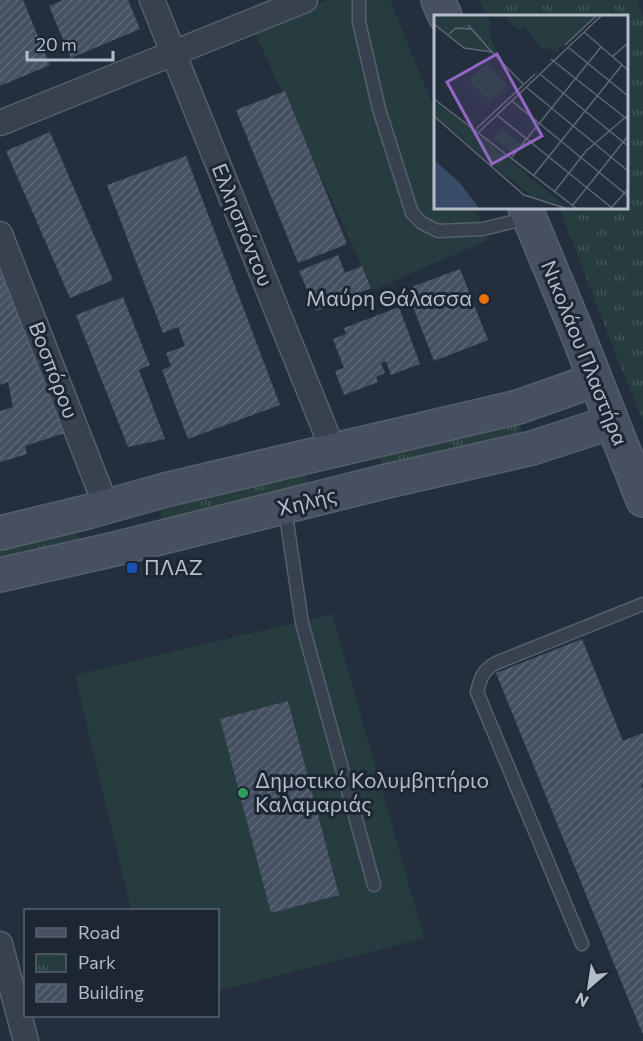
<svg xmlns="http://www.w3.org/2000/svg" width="643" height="1041" font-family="Commissioner,sans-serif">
<defs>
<pattern id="park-tufts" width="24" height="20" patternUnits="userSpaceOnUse" patternTransform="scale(1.5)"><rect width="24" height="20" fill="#263c3f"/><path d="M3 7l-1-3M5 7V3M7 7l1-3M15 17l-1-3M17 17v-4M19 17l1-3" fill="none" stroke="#435659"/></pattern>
<pattern id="building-hatch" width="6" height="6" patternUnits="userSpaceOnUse" patternTransform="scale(1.5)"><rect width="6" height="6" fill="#455162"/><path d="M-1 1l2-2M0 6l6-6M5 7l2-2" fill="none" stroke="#5d6877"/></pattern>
</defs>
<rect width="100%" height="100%" fill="#242f3e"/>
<g fill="#263c3f">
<polygon points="328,0 390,0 436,113 436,207 474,207 488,240 373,290 254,31"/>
<polygon points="332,614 424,938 218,991 218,910 131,910 75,675"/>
</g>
<g fill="url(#park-tufts)">
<polygon points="479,0 637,0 643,16 643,421 618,360 559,207 626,207 626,16 486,16"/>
<polygon points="512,401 527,446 388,481 372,437"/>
<polygon points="299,455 315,507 165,536 155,489"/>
<polygon points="71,508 84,555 0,576 0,526"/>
</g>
<g fill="url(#building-hatch)">
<polygon points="0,0 23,0 50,65 0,86"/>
<polygon points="63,0 128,0 140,29 71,58 49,6"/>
<polygon points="285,91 347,244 298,263 236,110"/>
<polygon points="50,132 113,280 70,298 6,151"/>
<polygon points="186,156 280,405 188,439 162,370 171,366 166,353 185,346 178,327 163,333 107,185"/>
<polygon points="0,255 65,433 25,446 27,454 0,462 0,411 13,407 8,382 0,385"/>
<polygon points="338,255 345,273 362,266 371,288 316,311 299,271"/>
<polygon points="460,269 488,340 434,361 406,289"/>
<polygon points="123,297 150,365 139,370 165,439 128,447 76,315"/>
<polygon points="399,307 420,364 391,375 386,361 381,363 385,373 376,377 378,382 344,395 335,371 344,368 333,339 346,334 344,328"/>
<polygon points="582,639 623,741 643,733 643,784 641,785 643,789 643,1035 496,673"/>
<polygon points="288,701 339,895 271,913 220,719"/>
</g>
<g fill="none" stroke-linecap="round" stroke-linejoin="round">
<defs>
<g id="service">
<polyline points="359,0 359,22 379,109 412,213 422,223 438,231 483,229 528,218"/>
<polyline points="285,509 302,623 374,885"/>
<path d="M582,944l-105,-252c4,-15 5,-21 19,-29l147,-59"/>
</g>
<g id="minor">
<polyline points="152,0 333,450"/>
<polyline points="0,123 305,0"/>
<polyline points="0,234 106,506"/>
<polyline points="0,944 26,1041"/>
</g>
<g id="secondary">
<polyline points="438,0 445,16"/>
<polyline points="525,207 572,320 643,500"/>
<polyline points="0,533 87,512 165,490 518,407 595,380"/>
<polyline points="0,575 115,549 383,482 532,448 612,422"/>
</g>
</defs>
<use href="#service" stroke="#565f6c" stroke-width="15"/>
<use href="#minor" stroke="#565f6c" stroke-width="27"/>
<use href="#secondary" stroke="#565f6c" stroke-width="36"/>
<use href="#service" stroke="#38414e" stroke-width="12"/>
<use href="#minor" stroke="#38414e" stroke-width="24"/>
<use href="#secondary" stroke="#465061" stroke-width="33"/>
</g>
<circle fill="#e8710a" stroke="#1d2633" stroke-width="2" cx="484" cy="299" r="6"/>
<rect fill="#1a4fb4" stroke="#1d2633" stroke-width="2" x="126" y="562" width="12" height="12" rx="3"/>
<circle fill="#2e9e5b" stroke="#1d2633" stroke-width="2" cx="243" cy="793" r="6"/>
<g text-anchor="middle" stroke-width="6" stroke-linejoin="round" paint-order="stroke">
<g font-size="21" fill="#b4bcc9" stroke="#1d2633">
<text transform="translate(242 225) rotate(68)" y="7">Ελλησπόντου</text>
<text transform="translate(584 353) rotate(68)" y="7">Νικολάου Πλαστήρα</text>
<text transform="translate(53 370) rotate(69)" y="7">Βοσπόρου</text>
<text transform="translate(307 502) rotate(-14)" y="7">Χηλής</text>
</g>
<g font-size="21" fill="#b4bcc9" stroke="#1d2633" text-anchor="start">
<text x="472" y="306" text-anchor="end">Μαύρη Θάλασσα</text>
<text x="144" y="575">ΠΛΑΖ</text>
<text x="255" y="788">Δημοτικό Κολυμβητήριο<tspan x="255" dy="24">Καλαμαριάς</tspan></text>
</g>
</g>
<g transform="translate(434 15)">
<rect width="194" height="194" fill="#242f3e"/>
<path d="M77,0h85l-40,38 -8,-6 -4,4 -20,-26 -5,5 -12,-11zM53,48l20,23 -17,16 -22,-22zM67,114l20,15 -7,10 -20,-16z" fill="#263c3f"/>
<path d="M0,0h51l6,7 -2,8 8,25 -5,-4 -29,-3 -27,-23z" fill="#263c3f"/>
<path d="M0,88l14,7 116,95 -31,-7 -99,-83z" fill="#263c3f"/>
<path d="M0,145l25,22 20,26h-45z" fill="#394c67"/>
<path fill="none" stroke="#5e6776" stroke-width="1.5" d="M0,9l30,24 28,4 32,33M34,10l23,26M150,17l44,38M15,19l7,-6 15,1M131,30l32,-30M135,33l59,48M178,42l16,-14M117,44l77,61M107,60l87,71M92,72l102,84M0,84l142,109M78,86l116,95M63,100l115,93M0,101l90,79 41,13M42,114l59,-55M45,117l123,-117M78,142l89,-110M100,160l88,-110M121,176l31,-40 42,-36M138,191l56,-70M177,193l17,-19"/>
<path fill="#9266c3" fill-opacity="0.15" stroke="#9266c3" stroke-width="3" d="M63,39l45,82 -50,28 -45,-82z"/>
<rect width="194" height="194" fill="none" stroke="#b4bcc9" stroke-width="3"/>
</g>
<rect x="24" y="909" width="195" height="108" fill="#1d2633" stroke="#59626f" stroke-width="1.5"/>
<rect x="36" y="928" width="30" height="9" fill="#465061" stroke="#59626f" stroke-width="1.5"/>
<text x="78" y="939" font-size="18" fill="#b4bcc9">Road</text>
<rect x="36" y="954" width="30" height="18" fill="url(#park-tufts)" stroke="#59626f" stroke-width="1.5"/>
<text x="78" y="969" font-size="18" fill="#b4bcc9">Park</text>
<rect x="36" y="984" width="30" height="18" fill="url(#building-hatch)" stroke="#59626f" stroke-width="1.5"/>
<text x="78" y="999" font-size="18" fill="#b4bcc9">Building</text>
<g transform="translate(589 987) rotate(209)" stroke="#1d2633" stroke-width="4.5" paint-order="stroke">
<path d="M0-4.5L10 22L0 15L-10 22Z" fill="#b4bcc9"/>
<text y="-9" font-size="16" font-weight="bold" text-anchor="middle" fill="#b4bcc9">N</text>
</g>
<path d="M27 51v9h86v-9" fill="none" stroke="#b4bcc9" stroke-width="3"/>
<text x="36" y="51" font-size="18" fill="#b4bcc9" stroke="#1d2633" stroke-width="4.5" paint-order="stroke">20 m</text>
</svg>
